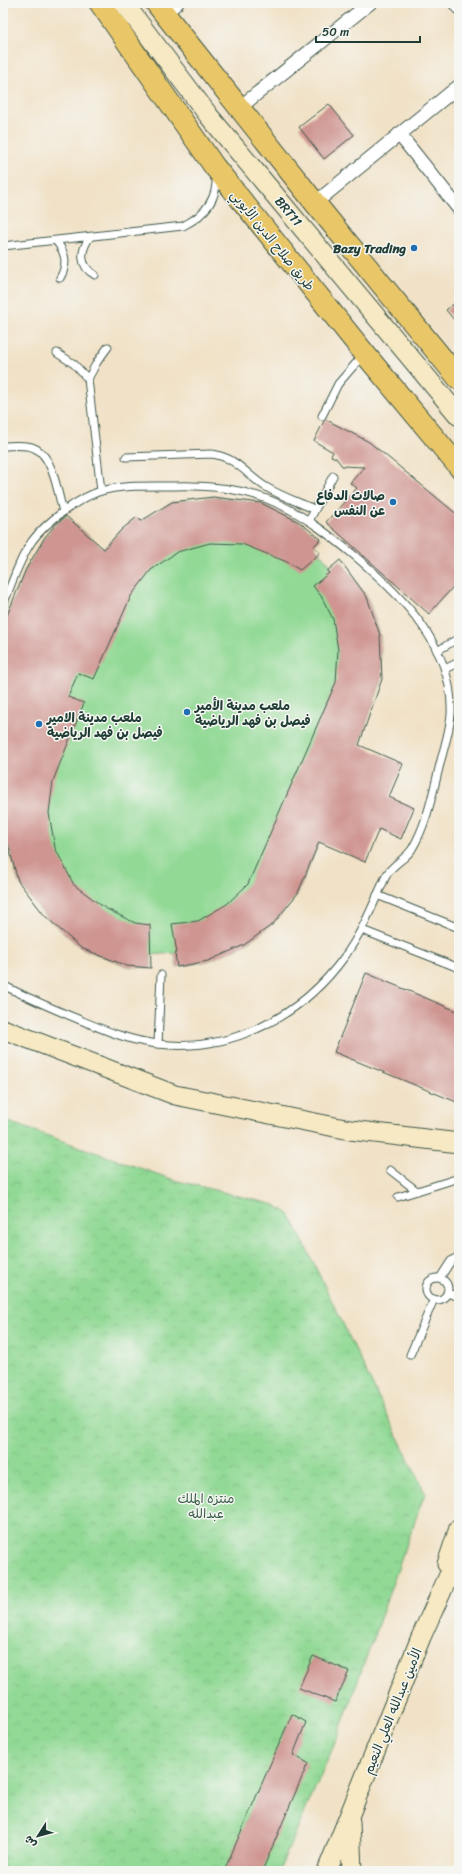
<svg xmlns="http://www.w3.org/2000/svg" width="462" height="1874" font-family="Sriracha,'Playpen Sans Arabic',sans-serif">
<defs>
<pattern id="park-crowns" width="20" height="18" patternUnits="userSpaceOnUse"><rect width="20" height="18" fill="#91d994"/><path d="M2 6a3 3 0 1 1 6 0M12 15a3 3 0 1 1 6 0" fill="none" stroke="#7dbb80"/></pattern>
</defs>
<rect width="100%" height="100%" fill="#f6f6f2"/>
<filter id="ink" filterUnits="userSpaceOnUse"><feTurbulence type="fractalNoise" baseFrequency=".025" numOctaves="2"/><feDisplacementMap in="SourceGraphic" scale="8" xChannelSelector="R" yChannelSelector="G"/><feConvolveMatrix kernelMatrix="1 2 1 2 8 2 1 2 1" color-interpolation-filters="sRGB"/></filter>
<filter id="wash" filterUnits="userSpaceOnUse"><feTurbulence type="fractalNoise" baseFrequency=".012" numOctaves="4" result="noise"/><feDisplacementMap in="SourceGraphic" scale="16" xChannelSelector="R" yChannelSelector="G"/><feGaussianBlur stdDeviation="0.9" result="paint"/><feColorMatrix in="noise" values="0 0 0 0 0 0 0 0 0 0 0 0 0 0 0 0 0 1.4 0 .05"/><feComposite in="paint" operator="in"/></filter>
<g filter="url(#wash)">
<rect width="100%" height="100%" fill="#f1e2c7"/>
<polygon fill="url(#park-crowns)" stroke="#588b64" points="3,1120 174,1180 275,1205 289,1214 295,1225 425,1493 338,1736 279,1871 3,1871"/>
<polygon fill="#91d994" stroke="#588b64" points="213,497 261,503 299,522 321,539 314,546 332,567 340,560 367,597 380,635 382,679 359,745 298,893 273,924 244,945 208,961 177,967 175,953 151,955 151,968 127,966 81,948 45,916 18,881 8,844 3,844 3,625 26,569 45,537 64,514 104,549 121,530 137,517 141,521 172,502"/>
<g id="blocks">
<g fill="#cf9591">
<polygon points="329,104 354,135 324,159 299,127"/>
<polygon points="459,300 459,326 446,310"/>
<polygon points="325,419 369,442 384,454 459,516 459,580 429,614 326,522 357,488 350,483 364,467 342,466 336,458 331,456 333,452 314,441"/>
<polygon points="213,497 261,503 299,522 321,539 314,546 320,553 300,570 287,562 242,544 210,543 177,552 151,570 131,596 94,679 78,673 68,697 84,703 53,781 49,813 55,848 74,885 105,908 135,923 150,925 151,968 127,966 81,948 45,916 18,881 8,844 3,844 3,625 26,569 45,537 56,524 66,516 104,549 121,530 137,517 141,521 172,502"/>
<polygon points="340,560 367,597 380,635 382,679 359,745 403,764 389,797 414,808 401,839 379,829 365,862 319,842 298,893 273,924 244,945 208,961 177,967 175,953 177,953 172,924 198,921 227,904 248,884 336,682 338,650 333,619 321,596 313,586 329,573 327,571"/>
<polygon points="366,973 459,1012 459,1103 334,1052"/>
<polygon points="313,1656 349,1671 335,1702 299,1688"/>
<polygon points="292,1714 306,1722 293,1755 308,1763 262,1871 224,1871"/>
</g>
</g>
</g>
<g filter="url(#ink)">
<use href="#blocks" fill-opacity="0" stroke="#3e564a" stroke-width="1"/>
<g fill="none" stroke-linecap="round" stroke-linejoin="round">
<defs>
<g id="service">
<path d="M90,237c-10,14 -11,29 5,38"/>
<path d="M56,241c10,12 12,23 4,37"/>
<path d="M3,246l180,-20c20,-10 35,-26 33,-50"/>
<polyline points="57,353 74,364 88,379 101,491"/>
<polyline points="88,379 97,362 108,347"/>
<polyline points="322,416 338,384 363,355"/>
<path d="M3,446c9,0 23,-2 31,2 19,7 24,46 29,64"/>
<path d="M126,457l86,-3c26,4 34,21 54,33 15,9 32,15 48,22"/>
<polyline points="309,521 333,476"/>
<path d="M3,605c9,-22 16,-45 29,-64 14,-19 50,-46 73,-51 23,-5 47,-4 70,-4 36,-1 73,3 106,19 27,13 51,32 74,51 47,40 99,91 96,158 -1,17 -7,33 -11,50 -7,28 -13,60 -28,85 -7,11 -20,15 -26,27 -13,28 -23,55 -41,80 -43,60 -113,97 -187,88 -30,-3 -58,-16 -85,-27 -24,-10 -47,-20 -70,-32"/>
<polyline points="437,651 459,638"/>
<polyline points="445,669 459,662"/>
<polyline points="377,895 459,928"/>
<polyline points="362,930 459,968"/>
<polyline points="158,1044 161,975"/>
<polyline points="390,1170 417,1191"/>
<polyline points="398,1197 459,1178"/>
<polyline points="440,1278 451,1261 459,1256"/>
<circle cx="437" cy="1289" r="11"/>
<polyline points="447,1293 459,1297"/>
<polyline points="410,1355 434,1299"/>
</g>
<g id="minor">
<polyline points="455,3 459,8"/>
<polyline points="164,13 177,3"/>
<polyline points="239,108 370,3"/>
<polyline points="399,134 459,209"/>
<polyline points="315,203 459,86"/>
</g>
<g id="secondary">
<polyline points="124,3 209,116 459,416"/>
<polyline points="3,1029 175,1095 350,1130 459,1143"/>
<polyline points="447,1564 459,1528"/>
<polyline points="350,1822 352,1871"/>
<polyline points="327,1871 421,1637 459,1553"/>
</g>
<g id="primary">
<polyline points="100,3 214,166 365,354 459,467"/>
<polyline points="156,3 315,203 459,379"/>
</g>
</defs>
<use href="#service" stroke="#3e564a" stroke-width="9"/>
<use href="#minor" stroke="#3e564a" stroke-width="15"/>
<use href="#secondary" stroke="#3e564a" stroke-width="21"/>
<use href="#primary" stroke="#3e564a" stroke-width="23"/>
<use href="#service" stroke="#fff" stroke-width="7"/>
<use href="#minor" stroke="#fff" stroke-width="13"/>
<use href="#secondary" stroke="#f6e9c3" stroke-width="19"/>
<use href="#primary" stroke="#e9c769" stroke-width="21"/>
</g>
</g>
<g fill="#1f6fb2" stroke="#f6f6f2" stroke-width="1.5">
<circle cx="414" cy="248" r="4"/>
<circle cx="393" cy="502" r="4"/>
<circle cx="187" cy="712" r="4"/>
<circle cx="39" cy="724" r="4"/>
</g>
<g text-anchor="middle" stroke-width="3" stroke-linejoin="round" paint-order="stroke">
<g font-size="13" fill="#1f3d34" stroke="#f6f6f2">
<text transform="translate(289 211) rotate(50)" y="5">BRT11</text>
<text transform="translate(273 240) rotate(51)" y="5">طريق صلاح الدين الأيوبي</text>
<text transform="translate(392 1711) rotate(-68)" y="5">الأمين عبدالله العلي النعيم</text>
</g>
<g font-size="13" font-weight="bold" fill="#1f3d34" stroke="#f6f6f2" text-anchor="end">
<text x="406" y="253">Bazy Trading</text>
<text x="385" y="500">صالات الدفاع<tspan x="385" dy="15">عن النفس</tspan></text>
<text x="195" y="710" text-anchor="start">ملعب مدينة الأمير<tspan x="195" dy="15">فيصل بن فهد الرياضية</tspan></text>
<text x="47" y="722" text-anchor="start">ملعب مدينة الامير<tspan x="47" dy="15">فيصل بن فهد الرياضية</tspan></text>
</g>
<g font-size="13" fill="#365c47" stroke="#f6f6f2">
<text x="206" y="1503">منتزه الملك<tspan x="206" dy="15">عبدالله</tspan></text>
</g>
</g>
<rect width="462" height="1874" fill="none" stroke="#f6f6f2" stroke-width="16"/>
<g transform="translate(38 1836) rotate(234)" stroke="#f6f6f2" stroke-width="3" paint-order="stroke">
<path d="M0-3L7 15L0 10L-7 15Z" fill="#1f3d34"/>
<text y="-6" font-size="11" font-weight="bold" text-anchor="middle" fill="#1f3d34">ش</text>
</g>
<path d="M316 36v6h104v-6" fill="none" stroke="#1f3d34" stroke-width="2"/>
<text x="322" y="36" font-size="12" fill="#1f3d34" stroke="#f6f6f2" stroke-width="3" paint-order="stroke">50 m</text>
</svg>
